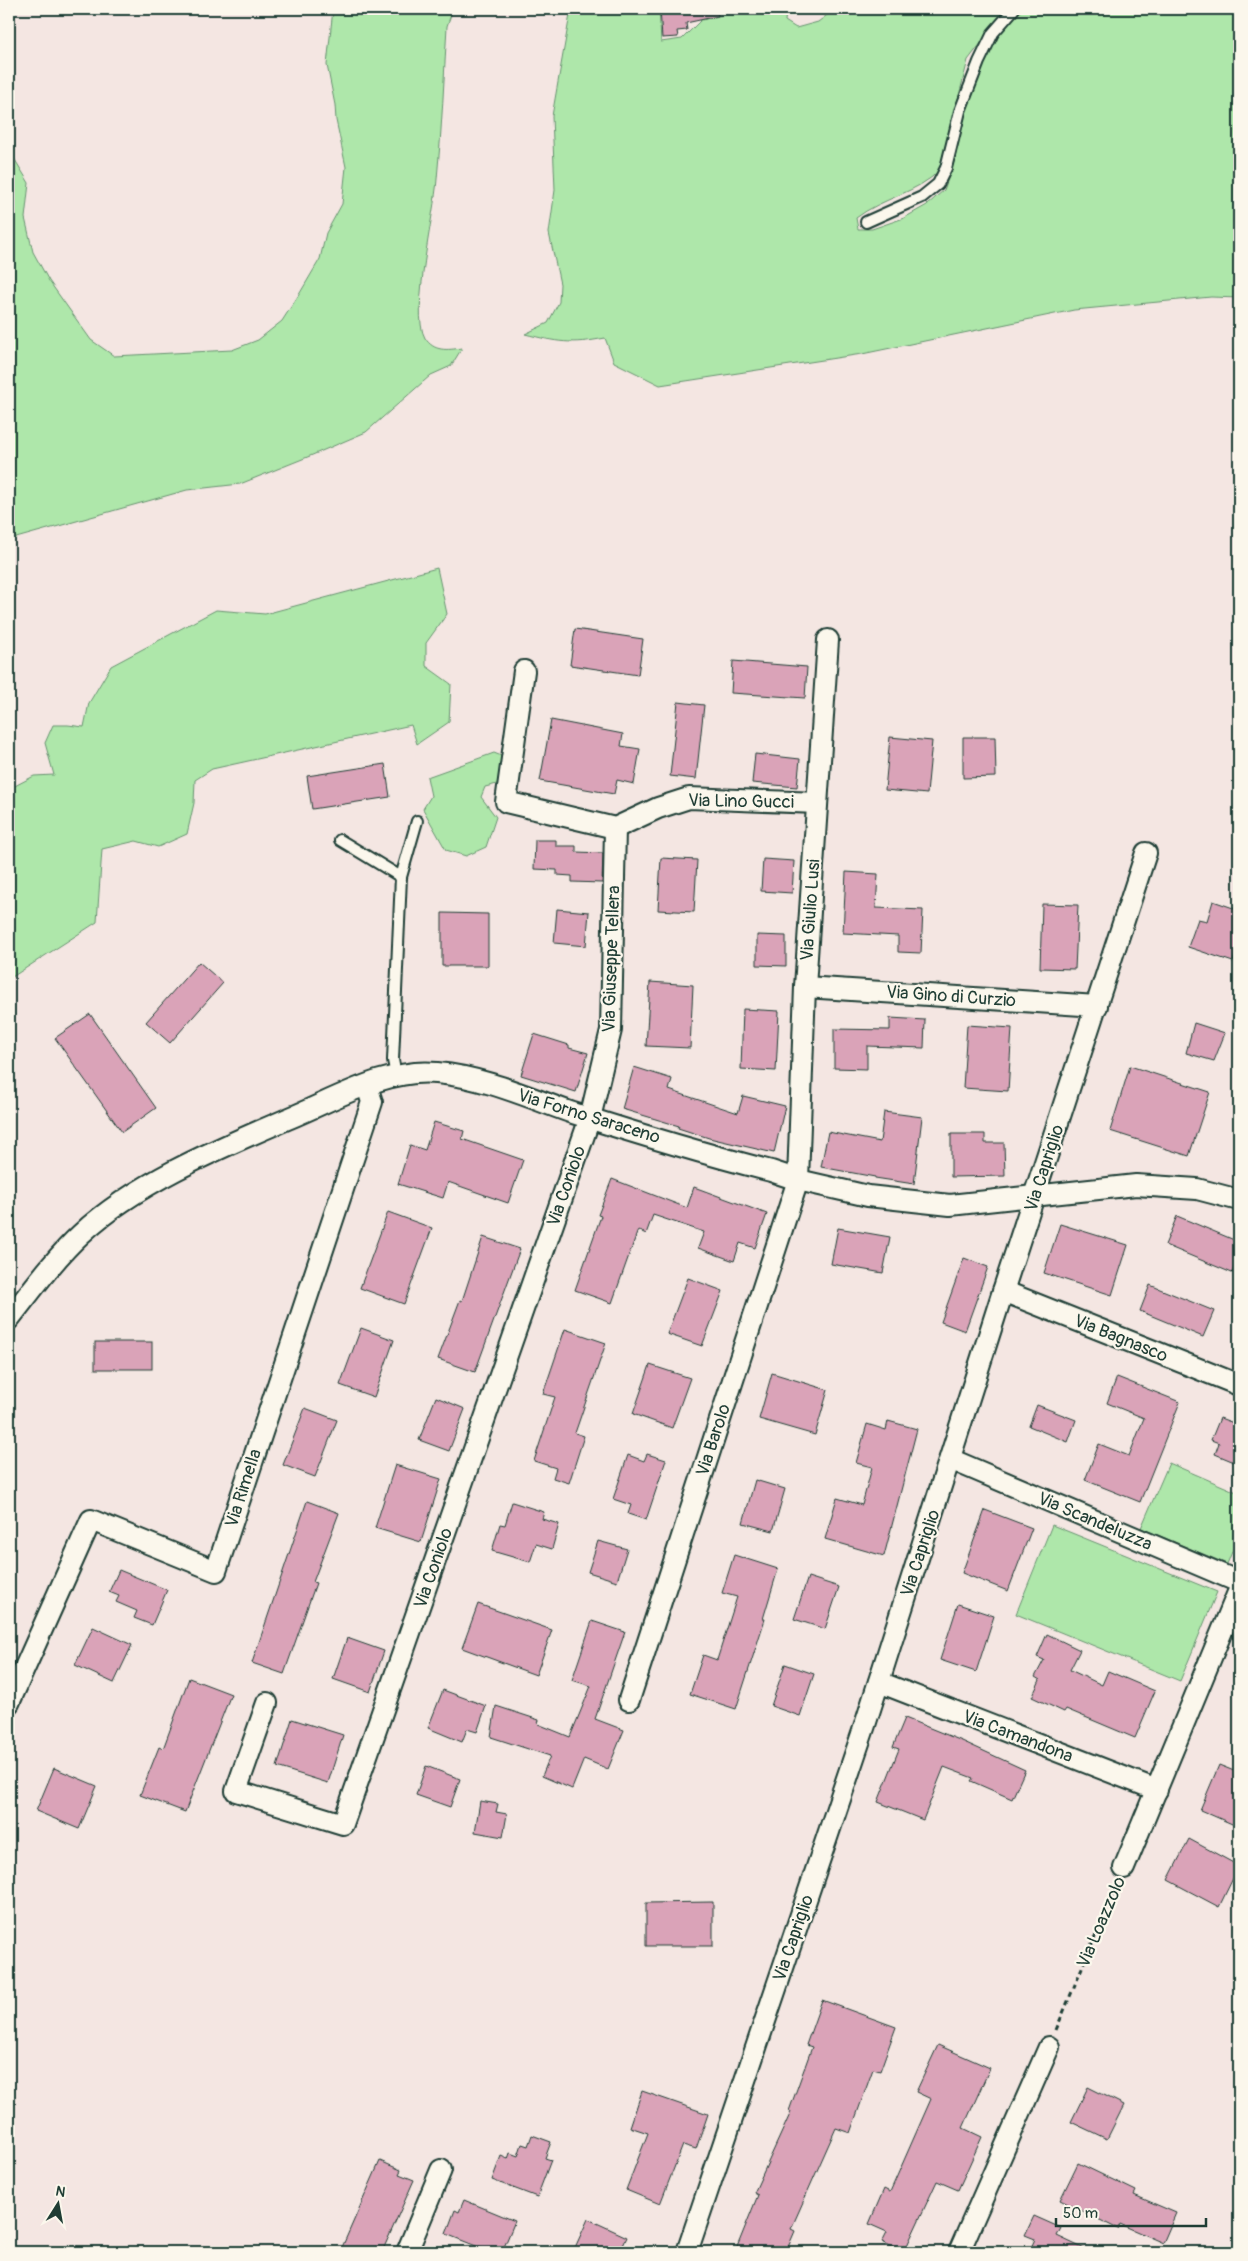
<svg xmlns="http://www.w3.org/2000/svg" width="1248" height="2261" font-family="Pangolin,sans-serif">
<rect width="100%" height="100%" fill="#f4e6e2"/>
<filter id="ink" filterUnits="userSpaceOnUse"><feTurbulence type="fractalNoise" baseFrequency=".02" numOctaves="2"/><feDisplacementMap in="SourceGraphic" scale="10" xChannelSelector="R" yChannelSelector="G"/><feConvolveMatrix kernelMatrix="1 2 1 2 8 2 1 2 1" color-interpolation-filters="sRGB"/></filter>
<g filter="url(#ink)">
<g fill="#aee7aa" stroke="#66926f" fill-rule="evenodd">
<path d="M333,9h120l-6,17c-3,51 -5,102 -10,153 -2,33 -27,133 -12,159 9,14 22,12 37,10l-11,18 -20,9 -65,57 -56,24 -70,28 -53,6 -178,50v-390l20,33 -4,35 8,34 16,29 42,59 23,16 118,-6 26,-10 24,-19 18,-28 20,-34 6,-26 16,-29 4,-37 -10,-47 -1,-15 -8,-40z"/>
<path d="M571,9h88l2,33 21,-3 19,-19 34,-8v-3h86l-20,4 -1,-4 -14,3 -1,9 11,7 22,-6 17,-13h404v289l-28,-1 -137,13 -212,44 -202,31 -46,-23 -9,-24c-34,7 -48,4 -80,-4l23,-11 11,-21 1,-18 -11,-51 6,-43 -3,-74zM999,30l-33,78 -12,54 -10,28 -17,15 -23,13 -32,11h-14l-2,-11c26,-20 61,-25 84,-48l28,-110 17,-22z"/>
<polygon points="437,568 447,614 426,643 426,666 451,684 449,722 417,744 411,725 212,769 195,780 194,803 187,834 158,847 136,841 102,849 97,922 9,979 9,789 34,776 54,775 45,743 53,725 68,725 84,727 89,703 111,666 216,610 265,614"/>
<polygon points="494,753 509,759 505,782 485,787 481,797 496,817 486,847 466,856 446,850 423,809 431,796 427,777"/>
<polygon points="1169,1463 1239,1493 1239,1535 1227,1564 1141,1528"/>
<polygon points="1052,1525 1217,1592 1180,1681 1016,1614"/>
</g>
<g fill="#daa3b8" stroke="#1f3d34">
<polygon points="660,9 717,9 718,16 686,23 687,30 677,31 678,37 662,38"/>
<polygon points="575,629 643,639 638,675 570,665"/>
<polygon points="733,661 807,667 805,698 731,693"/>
<polygon points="678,702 704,705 696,779 670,776"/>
<polygon points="551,720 623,734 621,746 640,749 634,784 617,780 614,794 540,781"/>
<polygon points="890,737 932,741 927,794 885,790"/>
<polygon points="963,737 995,737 996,777 963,778"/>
<polygon points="755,754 800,759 797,787 752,783"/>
<polygon points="385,764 390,797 312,809 307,776"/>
<polygon points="535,840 556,840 556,846 576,846 576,852 603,853 602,883 572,882 572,876 557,875 557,870 534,869"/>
<polygon points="661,858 697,860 694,912 658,910"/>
<polygon points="763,859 794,861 792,893 761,891"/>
<polygon points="846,872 878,874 876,908 923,910 921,953 898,952 898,936 843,933"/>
<polygon points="1213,901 1239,910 1239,942 1233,962 1188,947 1198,919 1207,921"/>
<polygon points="1042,904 1078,905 1075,969 1040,968"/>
<polygon points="557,909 589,912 586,946 554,943"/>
<polygon points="442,913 488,914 488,966 442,966"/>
<polygon points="757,935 786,936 786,966 757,965"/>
<polygon points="199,962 223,983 170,1043 146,1022"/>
<polygon points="650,982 693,985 690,1048 646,1046"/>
<polygon points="743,1009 779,1011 776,1071 741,1069"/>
<polygon points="90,1014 156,1108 122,1132 55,1038"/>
<polygon points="890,1018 925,1020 924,1048 867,1046 867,1069 834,1068 834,1029 890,1030"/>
<polygon points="1194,1023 1225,1033 1214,1061 1186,1053"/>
<polygon points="967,1025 1012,1028 1008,1091 963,1088"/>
<polygon points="534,1034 569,1045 569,1048 588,1053 576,1092 521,1075"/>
<polygon points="1130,1066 1210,1092 1189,1156 1110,1131"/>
<polygon points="634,1067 672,1079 669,1090 738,1113 743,1096 785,1106 774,1153 709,1138 678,1128 679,1126 622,1109"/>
<polygon points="884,1112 922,1117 914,1184 875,1178 875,1177 821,1167 828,1132 880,1142"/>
<polygon points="434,1122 464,1131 462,1139 523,1160 508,1203 448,1182 443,1198 398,1184 410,1145 425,1150"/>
<polygon points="951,1134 985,1134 985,1143 1004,1143 1005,1176 951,1177"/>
<polygon points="612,1179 687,1208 694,1187 767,1214 755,1248 740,1243 734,1261 698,1248 704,1232 653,1215 646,1234 638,1230 612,1303 575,1290 601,1216 598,1215"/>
<polygon points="388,1212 432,1228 404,1304 360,1288"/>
<polygon points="1177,1216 1239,1242 1239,1255 1232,1273 1165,1245"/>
<polygon points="1060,1224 1128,1245 1112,1295 1044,1273"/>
<polygon points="838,1228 890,1237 883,1273 831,1264"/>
<polygon points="483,1237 520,1249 475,1372 438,1359 460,1300 462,1301"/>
<polygon points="964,1258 988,1267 965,1331 941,1322"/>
<polygon points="688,1278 723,1291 702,1346 667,1334"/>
<polygon points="1150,1285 1214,1311 1203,1337 1140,1311"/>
<polygon points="361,1328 394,1340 374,1397 340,1385"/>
<polygon points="565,1329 606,1343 575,1433 584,1436 569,1483 553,1478 556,1468 534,1461 555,1397 543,1394"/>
<rect x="95" y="1342" width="57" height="27"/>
<polygon points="650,1365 690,1378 672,1428 633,1414"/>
<polygon points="772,1373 828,1390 815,1435 759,1419"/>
<polygon points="1117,1377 1180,1402 1140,1502 1085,1480 1099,1444 1129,1456 1144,1418 1107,1403"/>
<polygon points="436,1397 465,1409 449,1451 419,1440"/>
<polygon points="1037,1405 1076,1420 1068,1442 1029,1426"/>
<polygon points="305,1408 337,1420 315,1477 283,1465"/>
<polygon points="1220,1418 1239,1425 1239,1464 1215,1454 1219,1443 1211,1440"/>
<polygon points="888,1421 917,1429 884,1556 825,1539 837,1498 862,1505 872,1467 856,1463 867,1424 886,1430"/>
<polygon points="647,1454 666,1460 646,1520 628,1514 631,1505 613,1499 628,1455 644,1461"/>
<polygon points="395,1465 441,1479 421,1542 375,1528"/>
<polygon points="755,1480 785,1489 773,1531 743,1523"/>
<polygon points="307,1501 339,1513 313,1582 316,1583 284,1674 252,1663"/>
<polygon points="512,1502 544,1512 542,1519 559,1524 552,1549 536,1544 530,1562 492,1551 500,1524 505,1525"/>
<polygon points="985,1510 1032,1528 1008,1591 962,1573"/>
<polygon points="598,1541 627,1549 617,1581 588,1572"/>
<polygon points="734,1555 778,1569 763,1619 765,1619 736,1709 690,1694 703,1655 717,1660 737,1597 722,1593"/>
<polygon points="119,1570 167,1590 152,1625 134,1618 137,1611 116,1602 119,1596 109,1592"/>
<polygon points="808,1577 839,1587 825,1629 794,1619"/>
<polygon points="478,1604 552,1630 536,1675 462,1648"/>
<polygon points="958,1604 994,1616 976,1672 940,1660"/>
<polygon points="592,1621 625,1632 595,1719 624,1730 608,1769 584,1759 572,1789 542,1776 550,1756 491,1737 496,1706 539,1720 538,1724 570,1737 591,1686 572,1680"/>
<polygon points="93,1627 132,1645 114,1683 75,1665"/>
<polygon points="1047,1634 1080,1650 1070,1670 1102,1685 1108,1671 1155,1691 1135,1738 1066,1709 1064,1712 1032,1697 1040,1680 1035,1677 1044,1660 1037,1657"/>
<polygon points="347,1638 384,1651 370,1692 333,1679"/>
<polygon points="785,1664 814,1674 800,1716 771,1706"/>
<polygon points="189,1678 231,1694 185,1812 140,1795 159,1747 163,1749"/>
<polygon points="443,1690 486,1706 477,1732 467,1729 462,1742 428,1728"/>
<polygon points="905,1718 962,1741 1025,1770 1012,1799 971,1781 973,1778 944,1767 923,1820 878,1802 899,1749 893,1747"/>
<polygon points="292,1719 343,1735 328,1783 277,1767"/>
<polygon points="1219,1765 1239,1773 1239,1827 1200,1810"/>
<polygon points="426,1766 460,1779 450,1807 416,1795"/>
<polygon points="54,1768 97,1786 79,1829 36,1811"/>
<polygon points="480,1801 498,1804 496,1812 507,1814 503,1837 475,1832"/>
<polygon points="1189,1839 1239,1866 1219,1907 1168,1880"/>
<polygon points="713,1902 713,1946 646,1946 646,1903"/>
<polygon points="822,2000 896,2027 880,2071 873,2069 850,2133 836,2128 791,2229 795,2231 786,2252 735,2252 758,2195 754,2193 791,2112 789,2111 812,2047 806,2045"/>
<polygon points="938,2045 990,2068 963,2128 982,2137 958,2190 937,2181 904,2252 882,2242 887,2232 869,2224 884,2189 890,2192 931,2099 916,2092"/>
<polygon points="1088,2087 1124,2105 1107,2139 1071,2122"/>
<polygon points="642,2091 708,2114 696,2149 683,2145 660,2204 626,2190 648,2133 630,2127"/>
<polygon points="532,2135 551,2142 545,2158 551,2160 537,2197 492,2180 501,2156 508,2159 510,2153 518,2156 522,2144 528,2146"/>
<polygon points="380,2161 401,2170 399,2174 414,2180 382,2252 340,2252"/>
<polygon points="1078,2163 1136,2191 1134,2195 1176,2213 1163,2243 1120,2224 1118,2229 1060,2200"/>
<polygon points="464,2200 515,2221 502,2252 491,2252 446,2234 455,2210 459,2212"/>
<polygon points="1034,2216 1061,2228 1057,2236 1091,2252 1029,2252 1035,2239 1025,2235"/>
<polygon points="588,2219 627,2237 620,2252 573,2252"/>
</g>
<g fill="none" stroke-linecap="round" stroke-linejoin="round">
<defs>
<g id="lane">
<polyline points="866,222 922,197 938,184 946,168 960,111 979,62 993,33 1014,9"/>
<polyline points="340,840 401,877 393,1060 396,1076"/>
<polyline points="401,877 417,821"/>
</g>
<g id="street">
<polyline points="524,671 506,802 615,828 658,808 689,798 817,803"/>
<polyline points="805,987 1097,1006"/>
<polyline points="1003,1291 1239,1385"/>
<path d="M9,1319c23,-29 45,-60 72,-85 58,-54 146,-89 218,-120 42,-18 91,-46 138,-41 47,4 93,25 136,40 65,21 132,41 198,58l27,9 70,16 82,9 186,-20 61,4 42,11"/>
<polyline points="950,1459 1239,1582"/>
<polyline points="879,1682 1157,1790"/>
<polyline points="629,1700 798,1180 805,987 828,640"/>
<polyline points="9,1703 91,1520 216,1571 372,1102 367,1086"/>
<polyline points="267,1703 236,1791 343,1824 590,1118 611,1030 615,828"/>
<polyline points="1124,1868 1239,1590"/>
<polyline points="407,2252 441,2170"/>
<polyline points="687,2252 865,1725 1003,1291 1146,853"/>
<polyline points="959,2252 1049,2047"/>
</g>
</defs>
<use href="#lane" stroke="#1f3d34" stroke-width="14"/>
<use href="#street" stroke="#1f3d34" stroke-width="24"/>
<polyline stroke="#1f3d34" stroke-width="3" stroke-dasharray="5 4" stroke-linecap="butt" points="1056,2030 1116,1886"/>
<use href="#lane" stroke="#fbf7ec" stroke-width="10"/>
<use href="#street" stroke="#fbf7ec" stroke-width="20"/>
</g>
</g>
<g text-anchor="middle" stroke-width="4.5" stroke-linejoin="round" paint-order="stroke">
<g font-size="18" fill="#1f3d34" stroke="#fbf7ec">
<text transform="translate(741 801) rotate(1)" y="6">Via Lino Gucci</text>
<text transform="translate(810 910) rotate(-86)" y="6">Via Giulio Lusi</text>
<text transform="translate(611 959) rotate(-88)" y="6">Via Giuseppe Tellera</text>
<text transform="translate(951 996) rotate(4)" y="6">Via Gino di Curzio</text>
<text transform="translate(589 1116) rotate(17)" y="6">Via Forno Saraceno</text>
<text transform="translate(1044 1168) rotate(-72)" y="6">Via Capriglio</text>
<text transform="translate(566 1186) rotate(-71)" y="6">Via Coniolo</text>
<text transform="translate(1121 1338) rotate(22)" y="6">Via Bagnasco</text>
<text transform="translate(713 1440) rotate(-72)" y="6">Via Barolo</text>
<text transform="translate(243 1488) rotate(-72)" y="6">Via Rimella</text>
<text transform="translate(1095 1521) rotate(23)" y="6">Via Scandeluzza</text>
<text transform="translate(920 1553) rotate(-72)" y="6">Via Capriglio</text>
<text transform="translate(433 1568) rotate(-71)" y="6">Via Coniolo</text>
<text transform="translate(1018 1736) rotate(21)" y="6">Via Camandona</text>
<text transform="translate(1101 1922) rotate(-67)" y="6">Via Loazzolo</text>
<text transform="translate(793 1938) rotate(-71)" y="6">Via Capriglio</text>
</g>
</g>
<rect width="1248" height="2261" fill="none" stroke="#fbf7ec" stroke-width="30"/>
<rect x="15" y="15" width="1218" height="2231" fill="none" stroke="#1f3d34" stroke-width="2" filter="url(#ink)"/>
<g transform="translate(58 2204) rotate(11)" stroke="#fbf7ec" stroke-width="4" paint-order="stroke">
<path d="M0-4L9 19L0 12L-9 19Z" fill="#1f3d34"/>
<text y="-8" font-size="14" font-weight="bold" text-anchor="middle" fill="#1f3d34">N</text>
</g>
<path d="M1056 2218v8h150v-8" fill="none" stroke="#1f3d34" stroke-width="2.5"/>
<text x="1063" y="2218" font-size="15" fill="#1f3d34" stroke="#fbf7ec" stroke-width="4" paint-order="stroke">50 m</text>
</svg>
